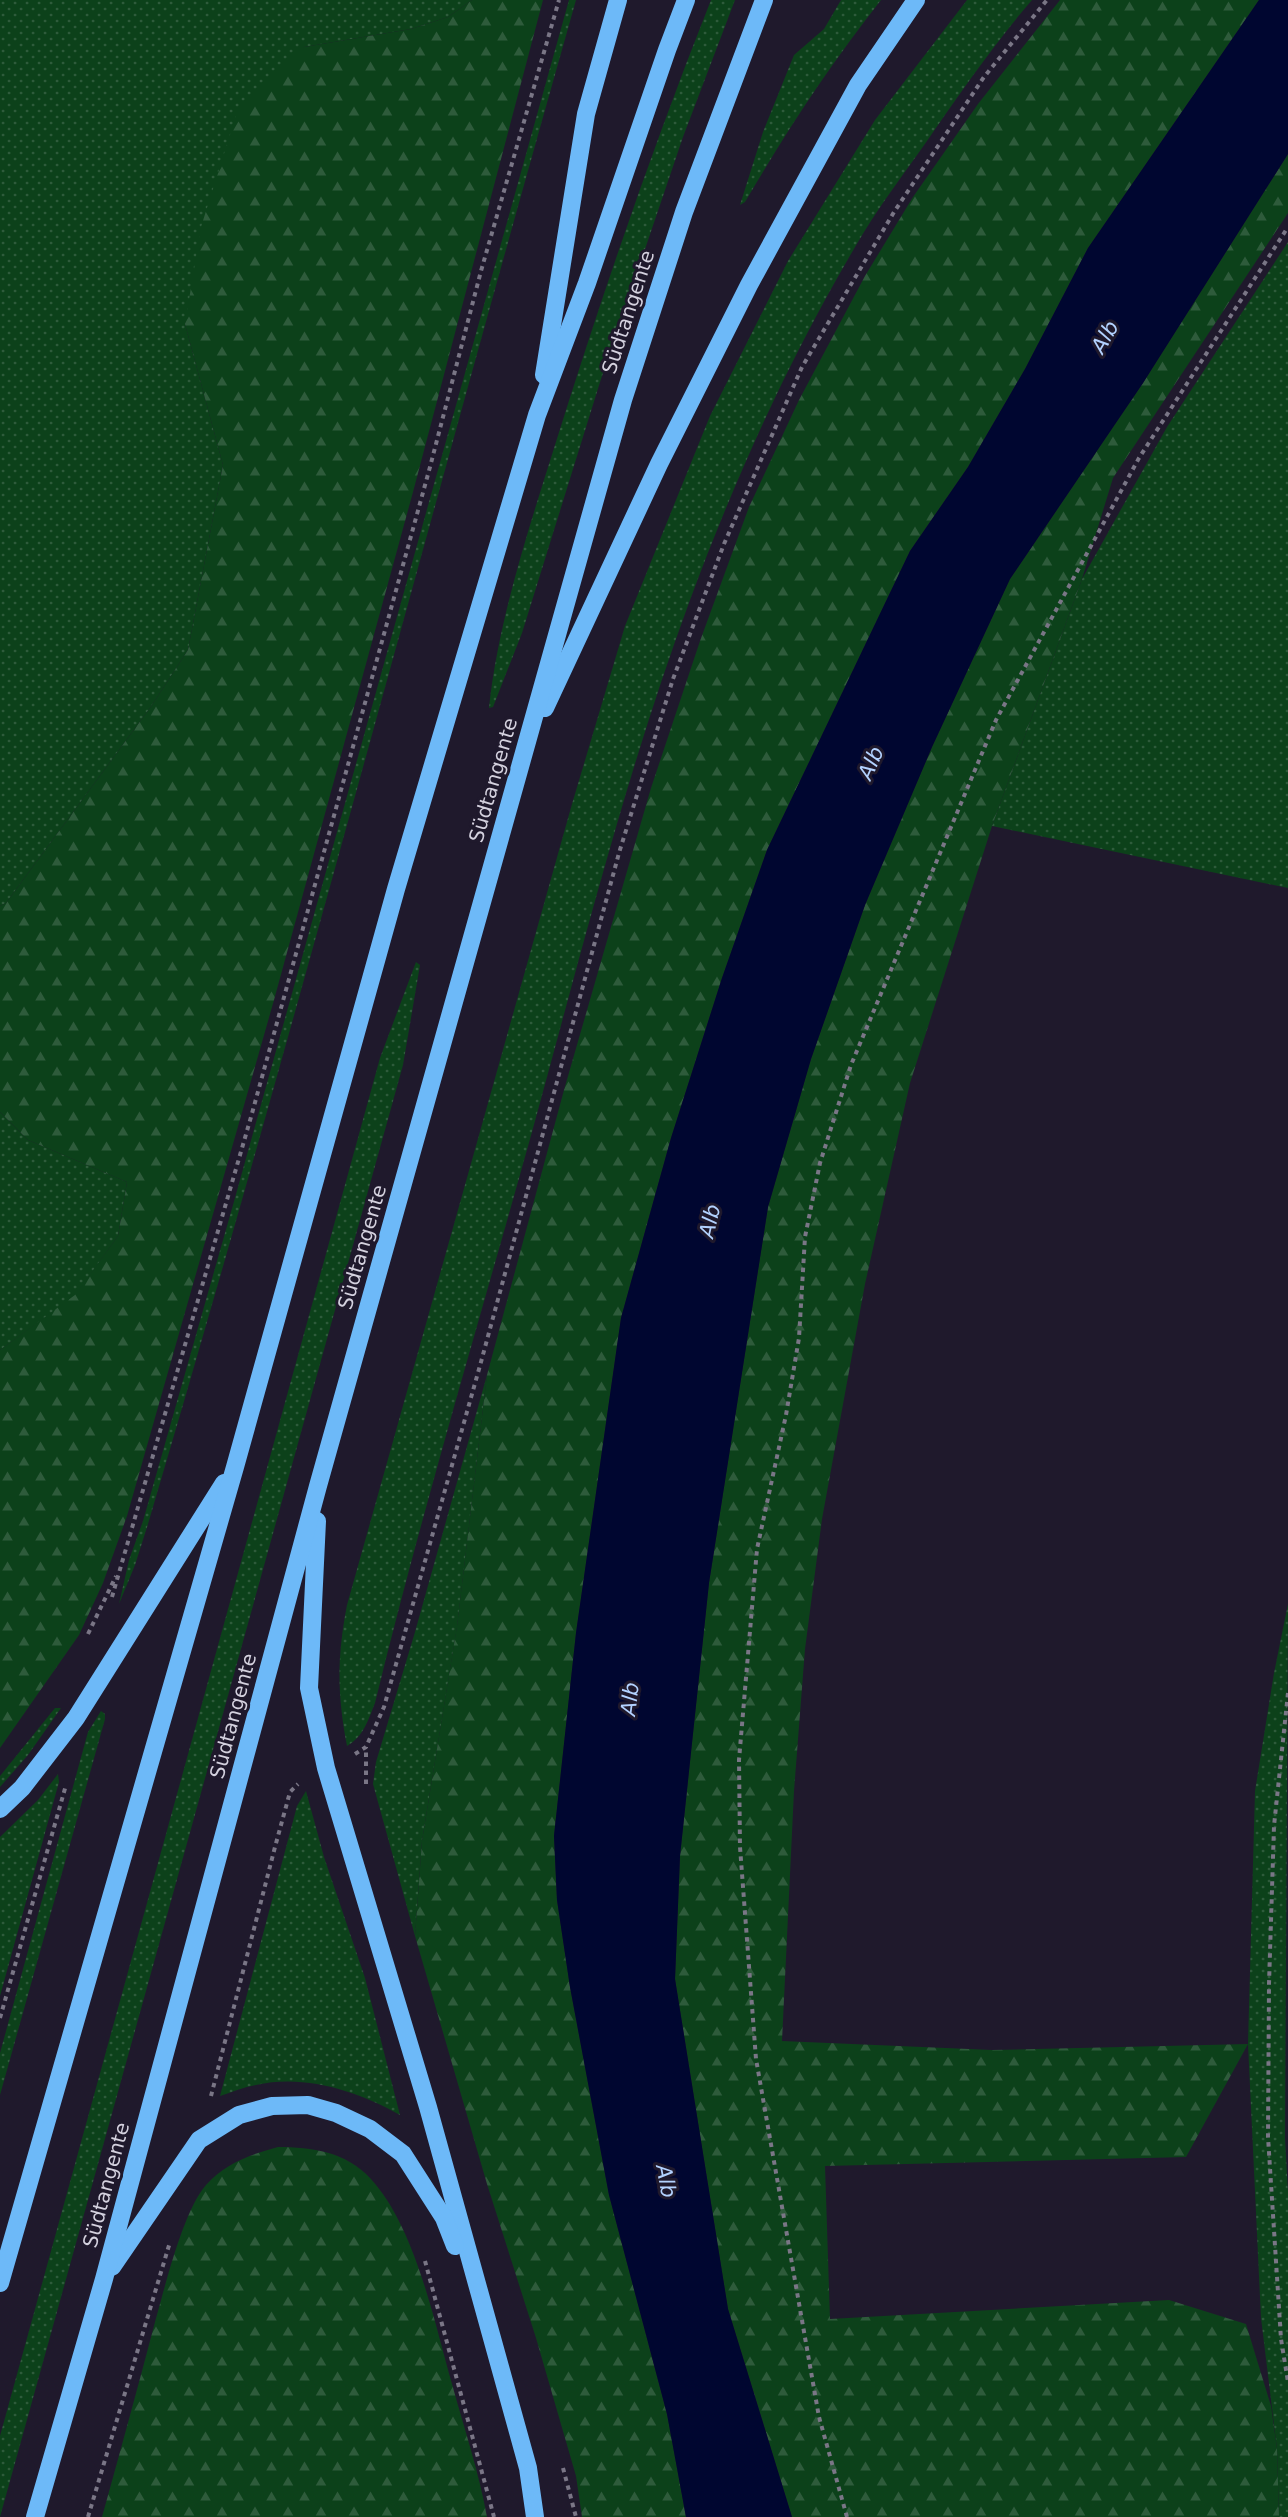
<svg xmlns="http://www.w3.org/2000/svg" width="1288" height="2517" font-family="'DejaVu Sans',sans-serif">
<defs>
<pattern id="grass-dots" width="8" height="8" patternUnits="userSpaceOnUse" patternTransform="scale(1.5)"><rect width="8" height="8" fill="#0c411a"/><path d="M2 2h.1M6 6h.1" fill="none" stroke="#2e5b3b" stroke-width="1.8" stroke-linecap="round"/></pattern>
<pattern id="forest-firs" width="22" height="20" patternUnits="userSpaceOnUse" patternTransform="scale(1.5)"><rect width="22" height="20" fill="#0c411a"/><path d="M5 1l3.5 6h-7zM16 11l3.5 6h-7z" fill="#2e5b3b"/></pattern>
</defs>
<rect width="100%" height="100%" fill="#1f192c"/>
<g fill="url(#grass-dots)">
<polygon points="0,0 472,0 448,17 411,29 304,47 185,324 223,465 188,650 150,708 6,903 0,906"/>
<path d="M569,0h7c-144,508 -278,1018 -428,1524l-13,41 -16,39 10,-44 14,-39 90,-316z"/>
<path d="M711,0h24l-52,137 -82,242 -79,254 -29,74 -4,1c9,-87 40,-180 66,-263 47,-150 98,-299 156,-445z"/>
<path d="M841,0h40c-52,66 -93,129 -136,202l-5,3 23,-73 31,-77 30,-26z"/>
<path d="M967,0h65c-38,44 -72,93 -105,141 -21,30 -44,60 -63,91 -70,116 -127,241 -174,368 -64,173 -109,354 -158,532 -53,190 -110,379 -157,571 -7,17 -11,33 -28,43 -10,-52 -10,-89 0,-141l225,-801 53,-178 85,-210 78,-155 87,-141z"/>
<polygon points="1288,242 1288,888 992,826 1082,579 1167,427"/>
<polygon points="416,962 420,965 403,1065 0,2517 0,2436 380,1058"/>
<polygon points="0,1112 28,1140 127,1182 118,1236 75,1296 0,1350"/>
<polygon points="487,1375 457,1627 422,1841 415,1936 373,1784 376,1762 415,1632"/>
<polygon points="1288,1604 1285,2138 1288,2193 1288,2517 1279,2517 1277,2449 1261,2318 1248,2044 1255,1791 1274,1673"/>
<polygon points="55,1708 61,1708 28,1755 0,1787 0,1776"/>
<polygon points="101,1711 105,1714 105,1719 0,2095 0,2053 88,1732"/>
<polygon points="58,1774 59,1782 0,1996 0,1837 38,1800"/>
<path d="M306,1791l18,66 41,121 35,137c-43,-24 -95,-41 -144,-30 -12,2 -24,7 -36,11l77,-290z"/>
</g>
<g fill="url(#forest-firs)">
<polygon points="472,0 543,0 413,492 274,1000 127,1516 103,1583 79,1635 0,1748 0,1350 75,1295 118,1236 127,1182 28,1140 0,1112 0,906 6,903 150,708 188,650 223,465 185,324 201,227 239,106 304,47 411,29 448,17"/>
<polygon points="1060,0 1259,0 1088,248 1025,369 968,467 910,551 767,850 722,978 671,1138 621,1318 576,1633 554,1836 557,1900 570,1987 609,2195 667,2414 686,2517 582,2517 576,2476 536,2338 487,2184 415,1936 422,1841 457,1626 487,1375 564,1090 651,788 700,641 749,507 799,400 865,276 913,197 978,104"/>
<polygon points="1288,154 1288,213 1113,478 1082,579 992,826 910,1083 865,1284 822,1519 805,1649 794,1791 782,2041 992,2050 1248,2044 1186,2157 825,2166 830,2319 1169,2300 1246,2324 1271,2406 1277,2449 1279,2517 792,2517 728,2309 675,1979 680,1856 709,1583 768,1207 811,1059 865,905 932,747 1010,579 1143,383"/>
<path d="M278,2147c34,0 68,5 92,31 45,48 64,143 82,206 12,44 27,88 35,133h-385c18,-65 36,-130 53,-195 10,-35 28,-111 51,-137 19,-22 46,-31 72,-38z"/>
</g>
<polygon fill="#000630" points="1259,0 1288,0 1288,154 1143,383 1010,579 932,747 865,905 811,1059 768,1207 709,1583 680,1856 675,1979 728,2309 792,2517 686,2517 667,2414 609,2195 570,1987 557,1900 554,1836 576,1633 621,1318 671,1138 722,978 767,850 910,551 968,467 1025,369 1088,248"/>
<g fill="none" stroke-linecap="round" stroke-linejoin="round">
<g stroke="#7a7686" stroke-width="4" stroke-dasharray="4.5 4.5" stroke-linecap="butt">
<polyline points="112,1597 251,1117 430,467 481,271 559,0"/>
<polyline points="88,1634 116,1576"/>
<polyline points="1288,1693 1274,1826 1269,1984 1268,2137 1281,2339 1288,2382"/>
<polyline points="355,1754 366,1747 384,1707 481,1362 619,853 673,679 724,544 802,367 894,212 984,77 1047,0"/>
<polyline points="366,1784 366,1747"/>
<polyline points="0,2018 66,1785"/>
<polyline points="211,2096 275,1847 290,1792 298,1784"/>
<polyline points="425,2261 494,2517"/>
<polyline points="563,2468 576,2517"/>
<polyline points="88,2517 170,2242"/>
<polyline points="847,2517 819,2417 756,2059 740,1847 739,1760 757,1549 786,1415 799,1338 805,1237 820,1163 851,1065 996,720 1139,458 1288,227"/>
</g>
<g stroke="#6db9f8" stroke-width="18">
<polyline points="544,375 586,114 618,0"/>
<polyline points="545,708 659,464 749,285 858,85 916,0"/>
<polyline points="317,1521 309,1688 326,1768 428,2107 528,2468 535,2517"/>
<polyline points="0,1809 22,1788 76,1718 224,1483"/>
<polyline points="112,2267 199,2140 239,2115 272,2106 308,2105 336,2113 370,2129 403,2154 444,2218 455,2246"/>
<polyline points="0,2283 235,1467 396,889 537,415 587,283 667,50 686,0"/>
<polyline points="35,2517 104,2279 318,1486 623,400 684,212 764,0"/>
</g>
</g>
<g text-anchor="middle" stroke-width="6" stroke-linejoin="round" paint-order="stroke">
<g font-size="20" fill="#d4d1de" stroke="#1f192c">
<text transform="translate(628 312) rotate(-72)" y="7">Südtangente</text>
<text transform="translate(493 780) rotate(-74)" y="7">Südtangente</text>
<text transform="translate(362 1247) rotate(-74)" y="7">Südtangente</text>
<text transform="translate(233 1716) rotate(-75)" y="7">Südtangente</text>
<text transform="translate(106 2185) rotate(-75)" y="7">Südtangente</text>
</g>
<g font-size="21" font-style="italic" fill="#b3d2ff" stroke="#1f192c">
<text transform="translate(1105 337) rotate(-60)" y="7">Alb</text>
<text transform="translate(871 763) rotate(-66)" y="7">Alb</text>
<text transform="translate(710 1221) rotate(-77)" y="7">Alb</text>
<text transform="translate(630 1699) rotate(-83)" y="7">Alb</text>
<text transform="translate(666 2181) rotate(79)" y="7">Alb</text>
</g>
</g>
</svg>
